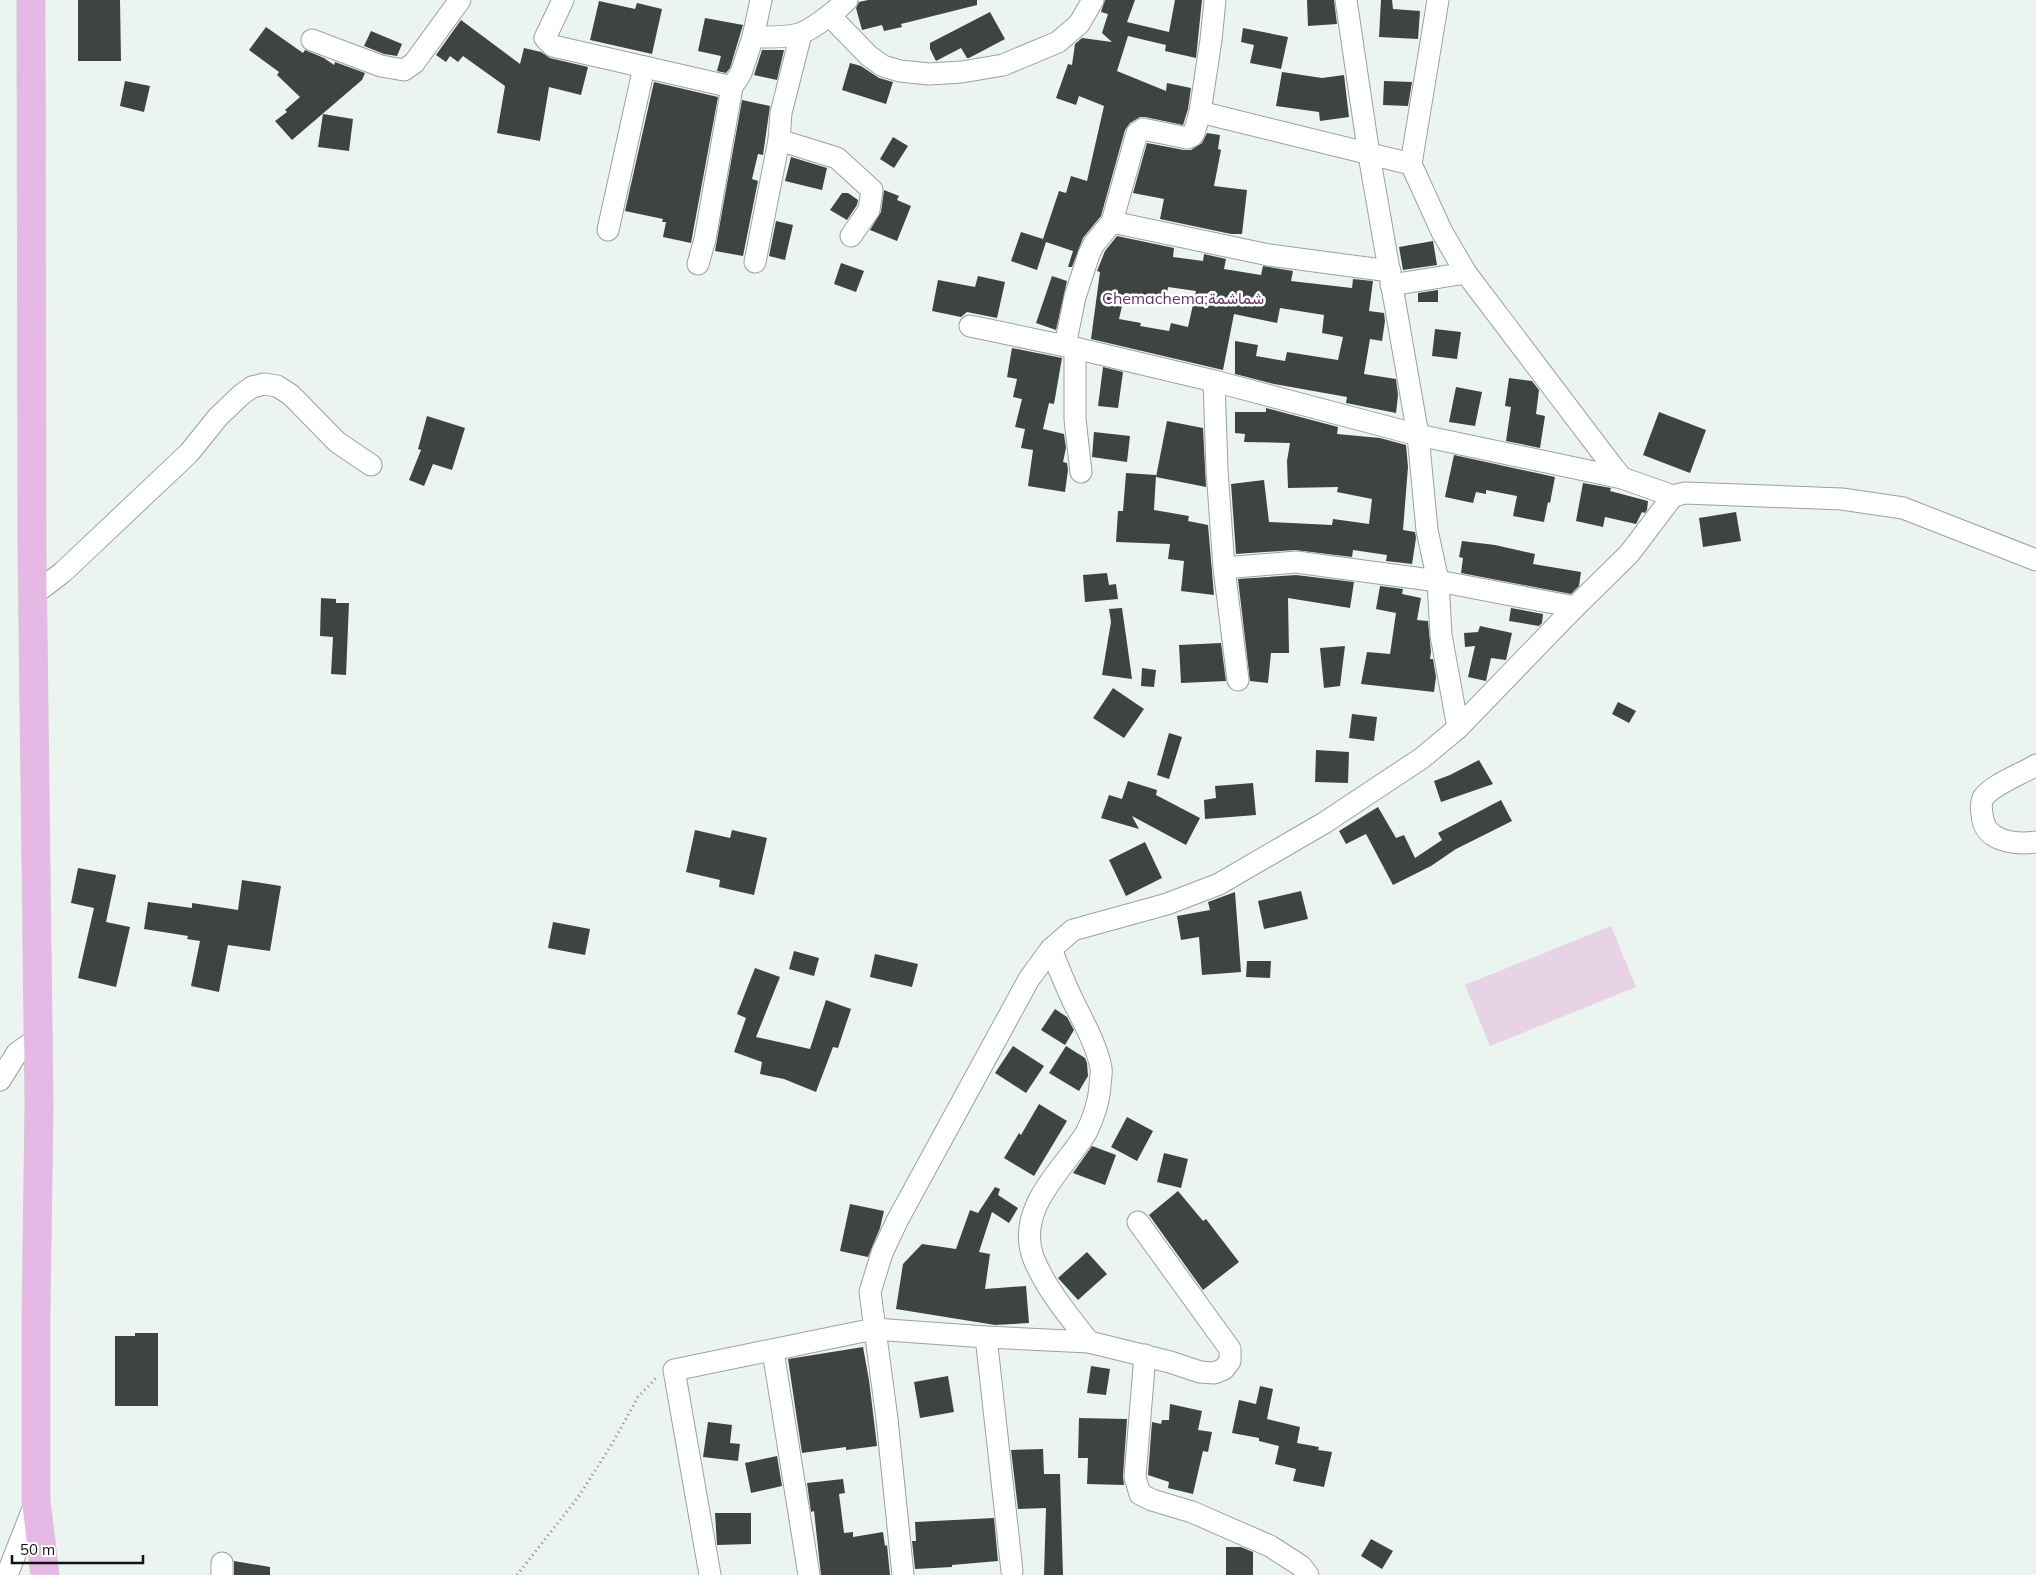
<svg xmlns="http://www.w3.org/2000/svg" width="2036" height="1575" font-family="Mulish,Vazirmatn,sans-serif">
<rect width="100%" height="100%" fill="#ecf4f0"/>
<polygon fill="#e7d2e6" points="1611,926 1636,987 1490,1046 1465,985"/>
<g fill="#3e4541" fill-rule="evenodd">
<polygon points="78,0 120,0 121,61 78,61"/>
<polygon points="868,0 977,0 977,5 901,24 902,27 884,31 882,25 862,30 856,8 859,2"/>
<polygon points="1105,0 1135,0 1127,22 1169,32 1175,0 1202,0 1196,58 1165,51 1166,45 1128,36 1117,71 1166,91 1167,83 1191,88 1188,109 1183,125 1145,117 1140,117 1130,123 1125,130 1101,216 1083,238 1072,267 1068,267 1073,251 1046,242 1037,270 1011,261 1021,232 1043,239 1059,191 1066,193 1071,176 1087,181 1104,106 1079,96 1076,105 1056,98 1068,64 1072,65 1075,44 1082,38 1112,42 1102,33 1108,14 1101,12"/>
<polygon points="1307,0 1334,0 1337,24 1308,26"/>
<polygon points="1381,0 1392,0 1393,9 1420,11 1418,39 1379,37"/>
<polygon points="599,1 635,9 637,3 662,9 652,54 590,40"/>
<polygon points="990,12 1005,39 969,58 967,58 961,48 936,61 930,49 930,43"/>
<polygon points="705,18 743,25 730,68 726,73 717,71 721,56 698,51"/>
<polygon points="461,20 520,64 524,48 541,52 550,58 588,67 581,95 549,87 540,141 497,133 505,86 463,56 458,62 450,56 446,62 436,55"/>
<polygon points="266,27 303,53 305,50 324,58 334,65 335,62 365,73 362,80 292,140 275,121 287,112 285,110 300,97 277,75 279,72 249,50"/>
<polygon points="1243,28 1288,37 1281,69 1250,63 1254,45 1241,42"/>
<polygon points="371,31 402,44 397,56 384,54 364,46"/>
<polygon points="762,50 784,50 777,80 754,75"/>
<polygon points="850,63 861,66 879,78 893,82 886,104 842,90"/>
<polygon points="1282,72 1322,78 1344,75 1349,117 1320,121 1319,112 1276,106"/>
<polygon points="125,81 150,86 144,112 120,106"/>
<polygon points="1384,81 1412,82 1408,106 1383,105"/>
<polygon points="654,82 718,97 691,243 663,237 666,222 662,222 663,219 625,211"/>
<polygon points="742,100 770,106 763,155 758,154 752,179 758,181 743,256 715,251"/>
<polygon points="323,114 353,119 349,151 318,147"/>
<polygon points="1207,133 1220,135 1218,149 1221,150 1214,186 1247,190 1242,234 1231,234 1160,219 1164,199 1133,193 1147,143 1184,150 1191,150 1202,143"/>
<polygon points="893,137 908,146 894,168 880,159"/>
<polygon points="791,157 827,168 822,190 785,181"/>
<polygon points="884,190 899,196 897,200 911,206 897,241 870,230 881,212"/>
<polygon points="842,193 848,193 858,200 857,205 847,220 830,210"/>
<polygon points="776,221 793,225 785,260 769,256"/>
<path d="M1117,236l57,12 -1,9 30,4 1,-7 22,5 -2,10 37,6 2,-9 30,5 -2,10 61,7 1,-9 20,2 -4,30 15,2 1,8 -3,20 -12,-2 -6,35 32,5 2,16 -2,18 -50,-10 1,-6 -73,-13 -39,-10v-33l23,4 -2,11 29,5 2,-9 51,8 5,-23 -21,-4 2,-18 -44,-7 -3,15 -43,-9 -11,56 -132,-31 9,-67 -3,-1 8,-20zM1168,287l28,4 -8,36 -17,-4 -2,8 -29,-5 1,-3 -22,-4 6,-26 41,7z"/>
<polygon points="1433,241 1437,265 1403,270 1399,247"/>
<polygon points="841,263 864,271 856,292 834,284"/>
<polygon points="978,276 1005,282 997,318 967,312 961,317 932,311 938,280 975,287"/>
<polygon points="1052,276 1067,281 1056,330 1036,323"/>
<polygon points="1438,290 1438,302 1418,302 1418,293"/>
<polygon points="1435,329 1461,332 1457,359 1432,356"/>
<polygon points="1012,348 1062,358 1054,404 1049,403 1043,429 1064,434 1066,448 1063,462 1067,463 1068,470 1065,492 1028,486 1033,450 1021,448 1025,429 1015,427 1022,399 1013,397 1017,379 1007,377"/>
<polygon points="1103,367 1123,372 1118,408 1098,406"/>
<polygon points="1509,378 1532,381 1539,390 1536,414 1545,416 1540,448 1506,441 1511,407 1505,406"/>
<polygon points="1456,387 1482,392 1475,426 1449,422"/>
<polygon points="1266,408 1338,427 1337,434 1380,438 1406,445 1408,467 1403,530 1415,532 1416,538 1412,564 1386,561 1387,555 1353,550 1352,557 1295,550 1236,554 1231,484 1264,480 1269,522 1332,525 1333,519 1369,524 1372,499 1337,492 1338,487 1288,488 1287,461 1290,443 1244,442 1245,434 1235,433 1235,412 1266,412"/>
<polygon points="1659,412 1706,430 1690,473 1643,455"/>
<polygon points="427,416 465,428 452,470 433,464 424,486 409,480 421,450 418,449"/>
<polygon points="1167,421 1203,428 1206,487 1156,477"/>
<polygon points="1094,432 1130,436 1127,462 1092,457"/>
<polygon points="1454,455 1555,477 1550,503 1548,502 1544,522 1513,516 1517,496 1486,490 1486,494 1476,492 1473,503 1445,497"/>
<polygon points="1126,473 1156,475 1154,510 1189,516 1188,521 1208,525 1214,595 1181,591 1184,561 1168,559 1170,544 1116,542 1118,511 1123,511"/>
<polygon points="1583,483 1611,488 1610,491 1648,501 1647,510 1645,513 1642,512 1636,524 1605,517 1603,527 1576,521"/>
<polygon points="1736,512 1741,541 1703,547 1699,518"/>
<polygon points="1462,541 1495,545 1535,554 1533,564 1581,572 1579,586 1571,594 1461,573 1463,558 1459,557"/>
<polygon points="1107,573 1109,585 1116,584 1118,599 1085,602 1083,575"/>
<polygon points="1296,575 1354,582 1350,608 1288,598 1289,653 1271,653 1268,683 1250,681 1238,579"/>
<polygon points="1380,586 1403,589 1402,594 1421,598 1417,620 1428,621 1431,652 1430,659 1433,659 1436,677 1434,692 1361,684 1367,652 1390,654 1396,613 1376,609"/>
<polygon points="321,598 336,599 336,603 349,603 346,675 331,674 333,637 320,636"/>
<polygon points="1122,608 1127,643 1132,679 1102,675 1111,622 1109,609"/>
<polygon points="1511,608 1543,614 1542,623 1539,626 1509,621"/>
<polygon points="1480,626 1512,633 1506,660 1491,658 1486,681 1468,677 1475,646 1465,647 1464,633 1478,632"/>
<polygon points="1221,643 1226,681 1181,683 1179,645"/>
<polygon points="1345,646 1340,686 1324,688 1320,648"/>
<polygon points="1142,668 1156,670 1154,687 1141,686"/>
<polygon points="1113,688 1144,709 1124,738 1093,718"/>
<polygon points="1618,702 1636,711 1629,723 1612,714"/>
<polygon points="1352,714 1377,717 1374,741 1349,738"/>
<polygon points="1169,733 1182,737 1169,779 1157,775"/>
<polygon points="1316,750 1349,752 1348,783 1315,782"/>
<polygon points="1479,760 1493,784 1441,802 1434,781 1450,775"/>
<polygon points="1128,781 1157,790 1156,795 1200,818 1186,845 1132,816 1139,829 1101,818 1109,795 1122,799"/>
<polygon points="1253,783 1256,815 1205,819 1204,800 1216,798 1215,786"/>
<polygon points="1501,800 1512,821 1456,849 1431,866 1393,885 1366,834 1346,844 1339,831 1378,807 1396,838 1404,835 1415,858 1442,840 1438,833"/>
<polygon points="695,830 730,838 732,830 767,838 754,895 719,887 720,880 686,872"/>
<polygon points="1145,842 1162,878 1126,896 1109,860"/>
<polygon points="78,868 116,875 106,922 130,927 116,987 78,978 94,908 71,903"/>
<polygon points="242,880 281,886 270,951 228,945 219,992 191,986 200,941 187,939 188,936 144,929 148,902 192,908 192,903 238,910"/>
<polygon points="1301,891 1308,919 1264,929 1258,901"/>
<polygon points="1235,892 1241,972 1202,975 1199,937 1181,940 1177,916 1210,910 1208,902"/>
<polygon points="553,922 590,929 585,955 548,948"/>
<polygon points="794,951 819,958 814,976 789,969"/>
<polygon points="875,954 918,964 912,987 870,977"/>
<polygon points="1247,961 1271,961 1270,978 1246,977"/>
<polygon points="755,968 780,977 756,1037 810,1049 826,1000 851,1009 838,1048 833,1047 816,1092 784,1079 760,1074 762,1062 734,1052 746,1018 737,1014"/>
<polygon points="1055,1009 1067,1017 1074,1030 1065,1045 1041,1030"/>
<polygon points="1013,1046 1044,1066 1026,1093 995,1073"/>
<polygon points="1066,1046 1085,1058 1087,1063 1088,1076 1079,1091 1049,1073"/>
<polygon points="1039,1104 1067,1121 1034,1176 1004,1158 1019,1133 1021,1135"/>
<polygon points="1127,1117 1153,1131 1137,1161 1111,1147"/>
<polygon points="1092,1146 1116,1155 1105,1185 1073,1173"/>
<polygon points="1164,1153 1188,1159 1181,1188 1157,1182"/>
<polygon points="995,1187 1000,1189 998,1195 1018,1208 1009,1223 992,1212 979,1252 990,1254 985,1289 1026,1286 1029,1323 995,1325 896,1309 903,1264 922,1244 956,1249 970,1210 978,1213"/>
<polygon points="1178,1191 1203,1221 1206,1219 1239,1262 1203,1290 1149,1215"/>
<polygon points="850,1204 884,1211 880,1228 868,1257 840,1251"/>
<polygon points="1087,1252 1107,1274 1078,1300 1058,1278"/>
<polygon points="135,1333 158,1333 158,1406 115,1406 115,1336 135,1336"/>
<polygon points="863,1347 869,1380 877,1446 846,1450 846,1447 802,1453 788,1359"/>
<polygon points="1091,1366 1110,1369 1106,1395 1087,1393"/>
<polygon points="948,1376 954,1412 920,1418 914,1382"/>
<polygon points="1260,1386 1273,1389 1267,1419 1300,1427 1297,1443 1319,1447 1318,1450 1332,1452 1324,1487 1293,1481 1296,1469 1275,1464 1279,1446 1259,1441 1259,1438 1232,1433 1239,1400 1256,1404"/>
<polygon points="1170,1404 1202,1411 1198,1430 1212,1432 1208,1452 1203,1451 1193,1494 1168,1488 1169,1482 1148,1475 1152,1422 1161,1424 1162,1420 1169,1420"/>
<polygon points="1079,1418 1127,1419 1123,1476 1124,1485 1087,1484 1088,1458 1078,1458"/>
<polygon points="708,1422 732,1425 730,1443 740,1444 738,1461 703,1457"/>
<polygon points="1043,1449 1044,1474 1060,1474 1063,1575 1044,1575 1046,1508 1018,1509 1011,1450"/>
<polygon points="777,1456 782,1486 751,1493 745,1463"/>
<polygon points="843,1479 845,1493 839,1494 844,1533 853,1532 853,1537 883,1532 885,1546 887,1545 890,1575 821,1575 814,1511 811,1512 807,1483"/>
<polygon points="715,1513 751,1513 751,1544 717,1545"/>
<polygon points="994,1518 998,1561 952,1565 952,1567 915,1569 912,1541 916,1541 915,1522"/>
<polygon points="1371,1539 1393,1551 1382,1569 1361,1556"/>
<polygon points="1226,1547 1241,1547 1253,1552 1253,1575 1226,1575"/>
<polygon points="234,1561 270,1567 270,1575 234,1575"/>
</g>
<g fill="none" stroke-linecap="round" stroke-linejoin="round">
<defs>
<g id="minor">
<polyline points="563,0 545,38 553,46 732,87"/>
<polyline points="1346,0 1369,155 1418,435 1427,530 1438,581 1441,635 1458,728"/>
<polyline points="830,16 869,56 883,66 900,71 929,74 962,72 1003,65 1058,42 1079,24 1093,0"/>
<polyline points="753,37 761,0"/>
<polyline points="312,40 381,66 404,70 414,63 460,0"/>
<polyline points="779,140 837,158 872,190 869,210 851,236"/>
<polyline points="1411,164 1438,0"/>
<polyline points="1112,222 1269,255 1390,271"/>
<polyline points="608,230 644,67"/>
<polyline points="755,262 779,140 781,113 801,34"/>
<path d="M698,264l7,-25 27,-152 9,-14 12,-36c15,0 31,1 46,-3 13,-4 38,-24 48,-34"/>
<polyline points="1391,285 1466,273"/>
<polyline points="970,326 1075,348 1214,381 1418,435 1622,478"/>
<polyline points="1065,346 1075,297 1089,254 1094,244 1112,222 1137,133 1143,129 1187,138 1192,136 1194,133 1200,112 1211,40 1215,0"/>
<polyline points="1075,348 1075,419 1081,472"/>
<polyline points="1214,381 1217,470 1224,568 1238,680"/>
<polyline points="1673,496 1685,493 1842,499 1903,508 2036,560"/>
<polyline points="1224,568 1296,562 1438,581 1575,607"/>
<polyline points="33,595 63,572 189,453 218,417 241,395 252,387 264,384 277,386 291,395 337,442 371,465"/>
<path d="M2036,765c-14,9 -43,19 -53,33 -2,5 -2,11 -1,16 1,27 32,31 54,28"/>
<path d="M1051,949c7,18 14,35 22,52 10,20 24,45 28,67 1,5 -1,13 -1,18 -1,15 -7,34 -14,47 -23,37 -70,75 -53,124 12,31 36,59 56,85"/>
<polyline points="0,1080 17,1053 38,1038"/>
<polyline points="986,1337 1012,1571"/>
<polyline points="773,1351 809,1575"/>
<polyline points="1145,1355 1135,1477 1140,1494 1152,1500 1192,1512 1270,1546 1301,1566 1308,1575"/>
<polyline points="7,1575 36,1501"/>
<polyline points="222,1575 222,1563"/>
<polyline points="710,1575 674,1370 874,1329 986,1337 1089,1342 1170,1362 1200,1372 1214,1373 1224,1369 1230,1361 1230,1349 1138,1222"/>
<polyline points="903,1575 887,1419 870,1292 882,1253 897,1221 1029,979 1051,949 1073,930 1167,904 1219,884 1324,823 1422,758 1458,728 1575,607 1629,554 1673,496 1622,478 1613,467 1466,273 1442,232 1411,164 1200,112"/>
</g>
<polyline id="primary" points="31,0 32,549 39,1105 36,1315 36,1501 45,1575"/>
</defs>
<use href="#minor" stroke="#9ba29e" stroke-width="23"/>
<use href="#primary" stroke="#cfd0d0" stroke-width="29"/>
<polyline stroke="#838886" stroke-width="3" stroke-dasharray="1 4" stroke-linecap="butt" points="517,1575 579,1496 612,1444 638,1397 656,1378"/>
<use href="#minor" stroke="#fff" stroke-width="21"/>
<use href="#primary" stroke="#e5b8e5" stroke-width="28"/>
</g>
<g text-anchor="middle" stroke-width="5" stroke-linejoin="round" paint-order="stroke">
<g font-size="16" fill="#663567" stroke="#fff">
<text x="1183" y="304">Chemachema;شماشمة</text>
</g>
</g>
<path d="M12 1555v8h131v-8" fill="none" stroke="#111312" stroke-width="2.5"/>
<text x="20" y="1555" font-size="15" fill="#111312" stroke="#ffffff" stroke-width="4" paint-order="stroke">50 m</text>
</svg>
